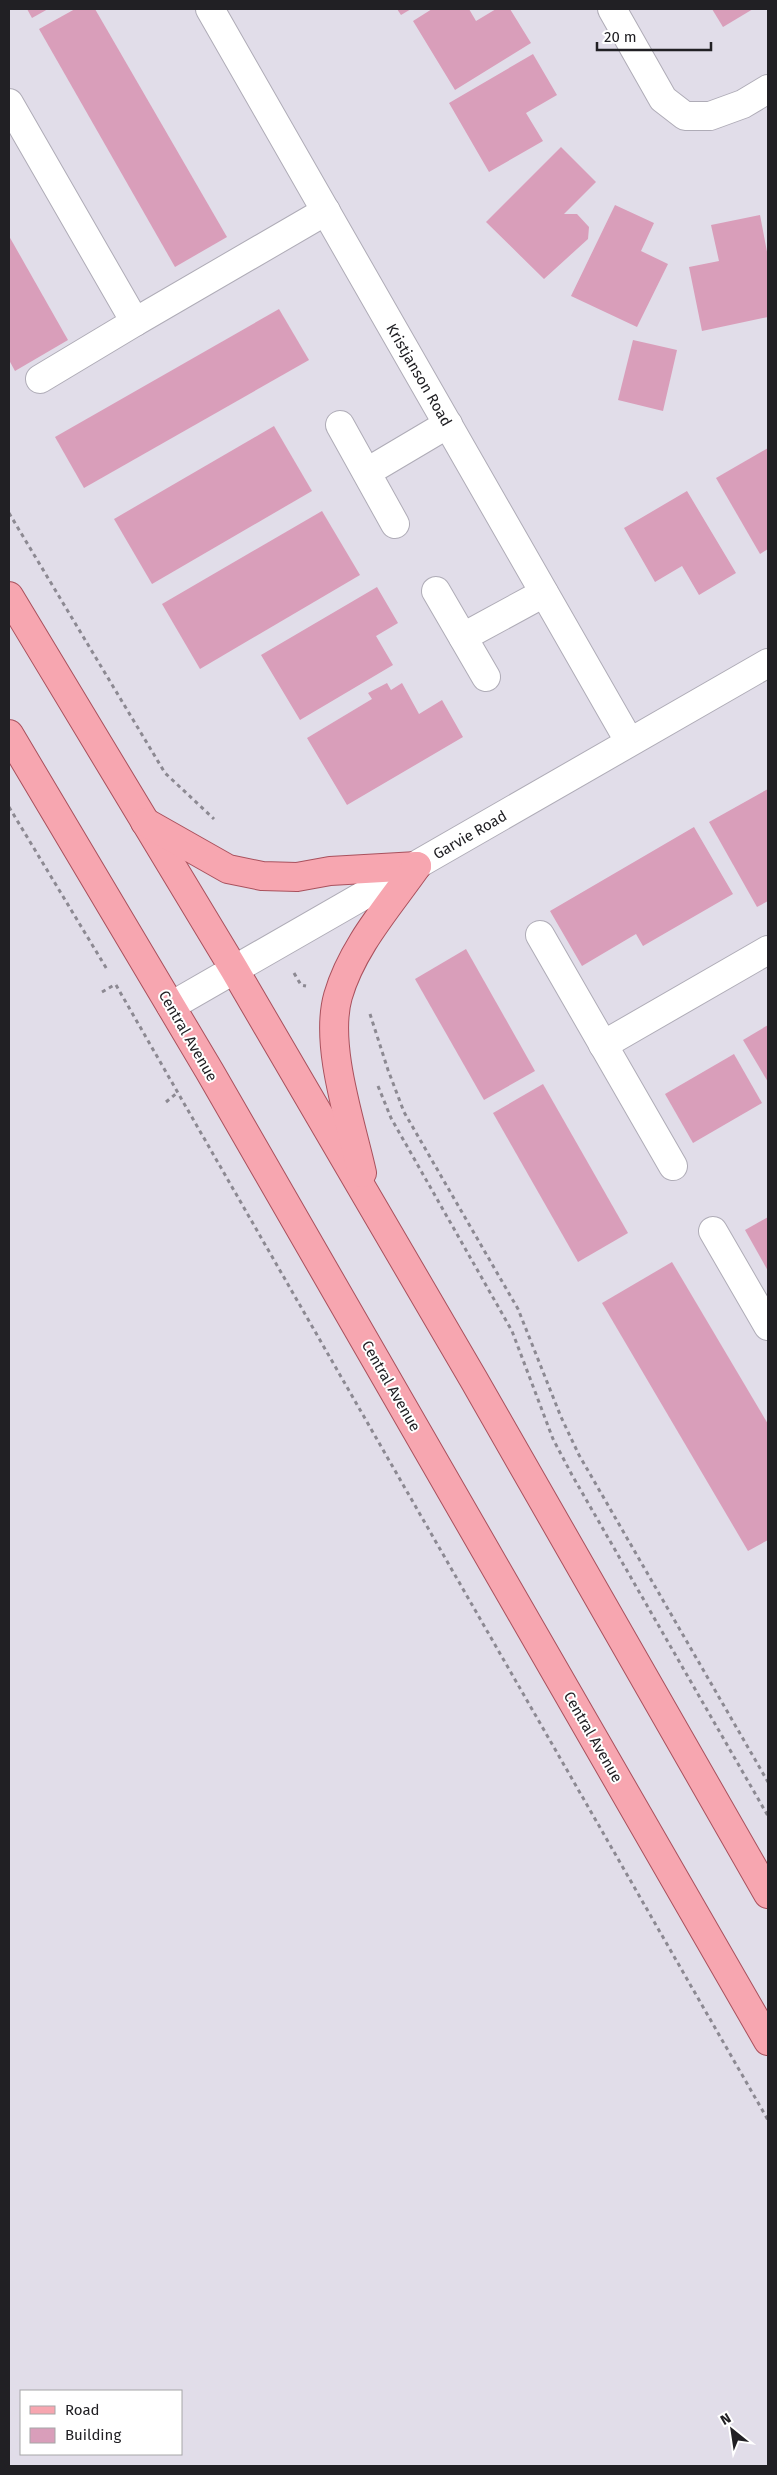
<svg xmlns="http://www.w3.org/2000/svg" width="777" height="2475" font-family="'Fira Sans',sans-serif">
<rect width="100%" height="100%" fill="#e1dde9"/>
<g fill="#d99eba">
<polygon points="27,9 48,9 32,18"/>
<polygon points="75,9 95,9 227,237 175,267 39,29"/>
<polygon points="397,9 411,9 401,15"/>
<polygon points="432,9 469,9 476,21 496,9 510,9 531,43 455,90 413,21"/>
<polygon points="712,9 753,9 723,27"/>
<polygon points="533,54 557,95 526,113 543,141 489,172 449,103"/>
<polygon points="561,147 596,182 564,214 577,214 589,227 588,239 544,279 486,222"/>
<polygon points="615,205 654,223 641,251 668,264 637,327 571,296"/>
<polygon points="760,215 768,257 768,317 702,331 689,267 719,261 711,225"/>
<polygon points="9,236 68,340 15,371 9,360"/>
<polygon points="279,309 309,360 84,488 55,437"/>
<polygon points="633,340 677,350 663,411 618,400"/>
<polygon points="274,426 312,491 152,584 114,519"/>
<polygon points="768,448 768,549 760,554 716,478"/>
<polygon points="687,491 736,573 699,595 682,566 655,582 624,528"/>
<polygon points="322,511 360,575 200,669 162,604"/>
<polygon points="377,587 398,623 376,636 393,665 300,720 261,655"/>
<polygon points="387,683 391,690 402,683 419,714 442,700 463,737 347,805 307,738 372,699 368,693"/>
<polygon points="768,789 768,901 757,907 709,822"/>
<polygon points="694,827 733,894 643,946 636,934 582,966 550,911"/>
<polygon points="466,949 535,1071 484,1100 415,979"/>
<polygon points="768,1025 768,1082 743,1040"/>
<polygon points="734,1054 762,1103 693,1143 665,1094"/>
<polygon points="543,1084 628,1233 578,1262 493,1113"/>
<polygon points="768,1217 768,1271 745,1230"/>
<polygon points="672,1262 768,1424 768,1540 748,1551 602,1303"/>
</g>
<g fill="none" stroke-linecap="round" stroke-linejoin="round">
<defs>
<g id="minor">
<polyline points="210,9 629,741"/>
<polyline points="612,9 663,99 685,116 710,116 743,104 768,89"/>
<polyline points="9,103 135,322 40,379"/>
<polyline points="135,322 326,211"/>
<polyline points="340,425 395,524"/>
<polyline points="367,472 448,424"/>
<polyline points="436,591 486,677"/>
<polyline points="463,637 544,593"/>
<polyline points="540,935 673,1166"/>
<polyline points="171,1006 768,663"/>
<polyline points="603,1045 768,950"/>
<polyline points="713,1231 768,1326"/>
</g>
<g id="major">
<polyline points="9,596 234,969 474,1380 768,1894"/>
<polyline points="9,734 210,1072 768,2041"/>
<polyline points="145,822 228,869 262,876 297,877 330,871 417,866"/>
<path d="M362,1173c-11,-50 -38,-128 -24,-177 14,-49 51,-90 79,-130"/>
</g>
</defs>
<use href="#minor" stroke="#afacb7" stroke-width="30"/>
<use href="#major" stroke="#a9515d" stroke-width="30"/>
<g stroke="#8c8992" stroke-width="3" stroke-dasharray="4 4" stroke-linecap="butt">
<polyline points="9,513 165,773 214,819"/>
<polyline points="9,807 108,971"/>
<polyline points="294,973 301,985 306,986"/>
<polyline points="116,985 768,2120"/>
<polyline points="102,992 116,984"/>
<polyline points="370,1014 388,1070 404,1112 518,1309 561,1417 579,1455 768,1782"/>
<polyline points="378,1086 391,1118 512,1331 553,1439 572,1475 768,1816"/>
<polyline points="166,1102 177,1093"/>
</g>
<use href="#minor" stroke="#fff" stroke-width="28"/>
<use href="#major" stroke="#f7a6b0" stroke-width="28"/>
</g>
<g text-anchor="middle" stroke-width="4" stroke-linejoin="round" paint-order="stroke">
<g font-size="15" fill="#212024" stroke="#fff">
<text transform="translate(419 375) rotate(60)" y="5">Kristjanson Road</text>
<text transform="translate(470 835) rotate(-30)" y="5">Garvie Road</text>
<text transform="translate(188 1036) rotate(60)" y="5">Central Avenue</text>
<text transform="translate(391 1386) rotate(60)" y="5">Central Avenue</text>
<text transform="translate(593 1737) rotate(60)" y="5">Central Avenue</text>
</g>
</g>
<rect width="777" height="2475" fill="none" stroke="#212024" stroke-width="20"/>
<rect x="20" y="2390" width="162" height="65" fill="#ffffff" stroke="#a6a6a7"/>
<rect x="30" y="2406" width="25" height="8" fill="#f7a6b0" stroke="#a6a6a7"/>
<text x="65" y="2415" font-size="15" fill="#212024">Road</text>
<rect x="30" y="2428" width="25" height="15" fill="#d99eba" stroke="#a6a6a7"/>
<text x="65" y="2440" font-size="15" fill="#212024">Building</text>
<g transform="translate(732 2430) rotate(330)" stroke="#ffffff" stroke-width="4" paint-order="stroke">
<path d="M0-4L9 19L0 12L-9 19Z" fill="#212024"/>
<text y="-8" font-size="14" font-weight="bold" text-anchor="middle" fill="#212024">N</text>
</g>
<path d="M597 42v8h114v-8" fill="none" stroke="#212024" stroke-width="2.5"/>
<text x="604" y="42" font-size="15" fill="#212024" stroke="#ffffff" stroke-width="4" paint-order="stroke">20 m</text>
</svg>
